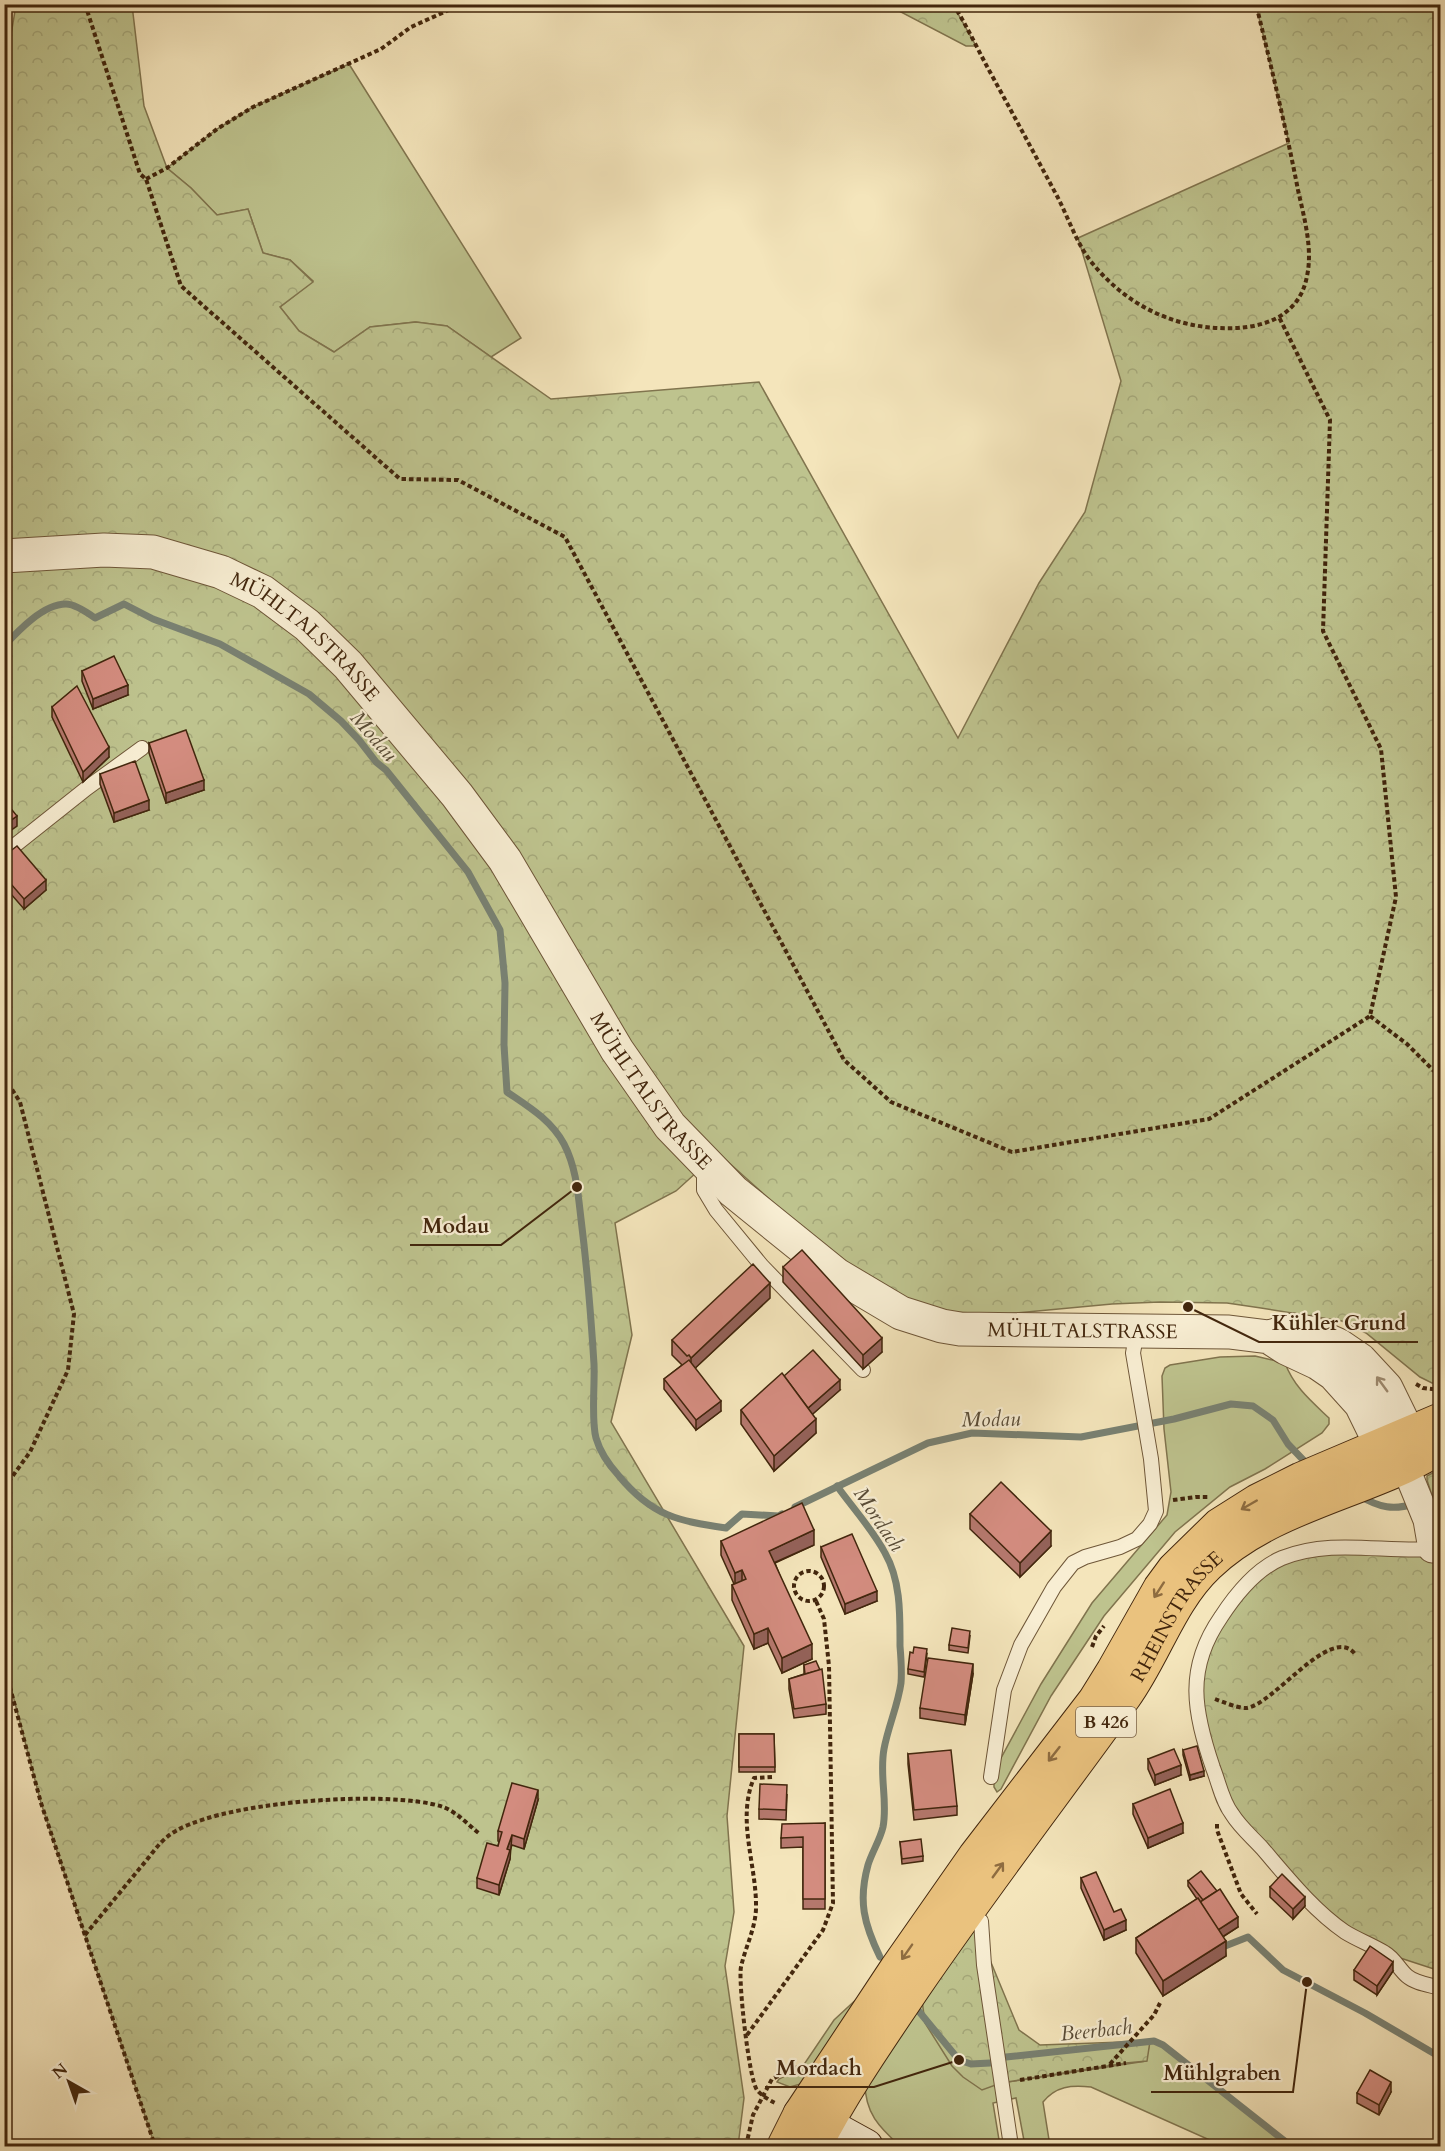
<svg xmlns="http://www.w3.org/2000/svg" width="1445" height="2151" font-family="Cardo,serif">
<defs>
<pattern id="forest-crowns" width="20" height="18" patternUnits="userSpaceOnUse" patternTransform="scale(1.5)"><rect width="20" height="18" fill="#bec38e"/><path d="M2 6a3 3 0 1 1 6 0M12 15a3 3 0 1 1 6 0" fill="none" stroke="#a4a779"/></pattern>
</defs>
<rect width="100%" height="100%" fill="#f4e5bb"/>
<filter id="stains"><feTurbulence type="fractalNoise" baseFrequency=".00333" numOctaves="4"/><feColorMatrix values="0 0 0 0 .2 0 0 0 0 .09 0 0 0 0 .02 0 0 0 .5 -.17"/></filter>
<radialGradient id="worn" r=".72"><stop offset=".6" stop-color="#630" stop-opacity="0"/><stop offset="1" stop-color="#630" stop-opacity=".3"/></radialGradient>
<g fill="#bec38e" stroke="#80744e" stroke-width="1.5">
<polygon points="349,64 521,338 491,357 447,326 415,322 370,327 334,352 299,331 280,307 313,281 290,260 263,253 248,209 217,215 191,188 167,168 217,129 253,107"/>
<path d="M1255,1356l30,7c9,24 26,38 44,55v6l-7,9 -57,36 -35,18 -55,45 -71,84 -53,80 -50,93 -4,3 -3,-5v-16l47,-87 51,-81 75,-88 4,-23 -7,-63 -2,-53 3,-8 5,-3 50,-8z"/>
<path d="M916,1913l85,170 145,-22 4,-20 8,2 132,103h-67l-132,-59c-20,-2 -35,-1 -48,15l7,44h-25l-9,-48 -23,5 7,43h-100c-21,-19 -35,-33 -35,-63h-61l-14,4 -13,-5 2,-3 20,-10 6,-6 29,-43 27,-25z"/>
</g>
<g fill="url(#forest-crowns)" stroke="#80744e" stroke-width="1.5">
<polygon points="16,5 132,5 144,106 167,168 191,188 217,215 248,209 263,253 290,260 313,282 280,307 299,331 334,352 370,327 416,322 447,326 551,399 759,382 958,738 1039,583 1085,512 1121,381 1078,238 1289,143 1256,5 1440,5 1440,1383 1432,1383 1420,1377 1366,1333 1342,1321 1261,1308 1227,1303 1160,1302 1112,1304 1005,1314 946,1312 909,1299 853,1267 777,1206 718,1153 676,1191 615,1223 632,1335 611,1422 744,1646 727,1816 734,1912 725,1966 744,2098 738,2146 155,2146 41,1803 5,1665 4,59 8,53"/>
<polygon points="894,5 953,5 976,46 966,46 897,10"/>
<polygon points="1440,1469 1440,1521 1427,1480 1427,1476"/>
<polygon points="1311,1551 1440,1555 1440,1971 1388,1954 1344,1931 1238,1823 1202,1731 1204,1647 1253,1578"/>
<polygon points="973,1928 978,1931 1019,2030 1040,2045 1150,2041 1147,2061 1126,2063 1001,2083 982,2090 963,2077 952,2066 925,2023 921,1992"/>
</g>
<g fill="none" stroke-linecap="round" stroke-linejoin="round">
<g stroke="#798172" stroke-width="7">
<path d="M4,646c14,-15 39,-42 62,-42 9,0 22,9 29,14l29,-14 29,15 67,25 89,50 32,27 18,19 17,22 10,8 82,102 32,58 5,53 -1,62 3,47c22,15 44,28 57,52 12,23 14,49 17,75 6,48 10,97 13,145 1,21 -3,56 2,74 4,14 13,27 23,38 33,40 59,45 107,52l16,-14 37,2 3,-2"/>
<path d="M837,1486c15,21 36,44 48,67 16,28 15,62 15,93 1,12 2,25 1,37 -3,22 -13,44 -17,66 -5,27 4,52 -1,78 -3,13 -11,25 -15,38 -10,36 -4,59 12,92"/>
<path d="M1360,1496c20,12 33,14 55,8"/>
<polyline points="1426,1501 1440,1497"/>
<polyline points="795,1507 928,1443 972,1433 1081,1437 1174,1419 1231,1404 1253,1406 1273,1420 1288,1444 1309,1466"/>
<polyline points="1220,1948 1248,1937 1283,1970 1365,2013 1440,2057"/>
<polyline points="917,2009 959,2060 971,2064 990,2063"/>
<polyline points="1006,2057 1154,2041 1163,2045 1291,2146"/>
</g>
<defs>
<g id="service">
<polyline points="4,854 87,788 142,748"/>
<polyline points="704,1168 704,1190 716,1210 762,1266 863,1370"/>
<path d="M1435,1549c-51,4 -103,-11 -153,9 -26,11 -46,36 -61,59 -36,52 -27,95 -8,151 6,15 9,33 19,46 8,13 20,23 30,34 25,29 51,62 83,84 13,8 27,13 40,21 9,5 14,16 22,23 8,7 23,9 33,12"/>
<polyline points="991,1777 1004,1690 1021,1645 1054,1587 1073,1563 1085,1557 1120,1547 1137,1539 1150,1524 1156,1511 1151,1459 1133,1353 1137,1330"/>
<polyline points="981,1921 984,1965 1011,2146"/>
</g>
<polyline id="minor" points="1405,1466 1427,1520 1432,1549"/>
<g id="tertiary">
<path id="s1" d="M4,556l100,-6 49,2 68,20 42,20 44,33 41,40 109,130 48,65 112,190 53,76 63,65 104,84 64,38 41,13 18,3 269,3 40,5 17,11 32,15 16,11 27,30 21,43 23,19 4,-31 -23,-47 -26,-28 -22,-15 -27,-12 -18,-3 -24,7"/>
</g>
<polyline id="secondary" points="800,2114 826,2124 866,2146"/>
<g id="primary">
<polyline points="784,2146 800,2114 896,1969 975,1856 1095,1700 1113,1671 1160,1588 1174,1569 1219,1525 1257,1501 1301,1479 1440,1420"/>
<path id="s2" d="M815,2146c28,-55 65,-108 100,-160 67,-98 140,-193 210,-290 30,-42 45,-95 83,-131 55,-52 131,-68 198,-99 12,-6 23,-12 34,-18"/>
</g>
</defs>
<use href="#service" stroke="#6e5638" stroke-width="16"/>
<use href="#minor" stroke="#6e5638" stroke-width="29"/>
<use href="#tertiary" stroke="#6e5638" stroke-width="35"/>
<use href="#secondary" stroke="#42260d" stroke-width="35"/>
<use href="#primary" stroke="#42260d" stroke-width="35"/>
<g stroke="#42260d" stroke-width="4" stroke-dasharray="4.5 3" stroke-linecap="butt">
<polyline points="85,4 140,174 146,179 181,286 400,479 458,480 565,537 844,1060 891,1102 1012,1152 1209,1119 1370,1016 1396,897 1381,749 1323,631 1330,420 1279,317"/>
<path d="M953,4c14,22 25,46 37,68 23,42 45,83 67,124 12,23 20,49 36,68 32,39 76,62 126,64 38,2 80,-8 88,-52 6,-27 -3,-59 -9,-86 -12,-62 -27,-124 -42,-186"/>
<polyline points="146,179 167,168 217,129 253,107 381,49 411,27 462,4"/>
<polyline points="1370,1016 1407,1044 1440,1077"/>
<polyline points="4,1077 20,1102 74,1314 68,1370 30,1452 4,1488"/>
<polyline points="1416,1384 1423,1388 1440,1390"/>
<polyline points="1173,1500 1196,1497 1210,1497"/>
<circle cx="809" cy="1586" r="15"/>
<polyline points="1092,1647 1096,1636 1104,1626"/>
<polyline points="4,1665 41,1803 155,2146"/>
<path d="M1215,1699c8,3 22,9 31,9 27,-2 85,-85 109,-54"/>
<path d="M772,1777l-18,1c-18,42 3,87 2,131 -1,21 -11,39 -15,58 -3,13 8,113 16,123 4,5 12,10 18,13"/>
<polyline points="1217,1824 1217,1830 1241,1894 1257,1914"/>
<path d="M85,1935c18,-22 37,-45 55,-67 9,-10 17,-23 27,-31 42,-36 224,-48 276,-30 14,5 25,18 37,27"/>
<polyline points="747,2035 823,1930 833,1903 829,1666 824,1619 816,1601"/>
<polyline points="1110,2064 1154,2015 1160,2003"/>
<polyline points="1020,2080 1126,2063"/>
<polyline points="746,2146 753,2115 772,2079 797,2067"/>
</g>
<use href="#service" stroke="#f8eed3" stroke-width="14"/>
<use href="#minor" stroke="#f8eed3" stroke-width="27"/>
<use href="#tertiary" stroke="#f8eed3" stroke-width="33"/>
<use href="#secondary" stroke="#f8eed3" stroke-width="33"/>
<use href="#primary" stroke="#eac27e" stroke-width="33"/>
</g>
<g fill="#b5786d" stroke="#42260d" stroke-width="1.5">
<polygon points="82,671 128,695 93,709 82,681"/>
<polygon points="52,707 109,757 83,782 52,717"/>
<polygon points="149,743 204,790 166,803 149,753"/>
<polygon points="100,774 149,810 114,822 100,784"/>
<polygon points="4,856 46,890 24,909 4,886"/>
<polygon points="783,1267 882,1352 863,1369 783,1282"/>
<polygon points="770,1298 695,1368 721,1411 696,1430 664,1389 664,1379 682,1365 672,1355 672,1340"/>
<polygon points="784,1376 840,1390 812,1414 816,1433 774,1471 741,1424 741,1410"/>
<polygon points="970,1514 1051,1546 1020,1577 970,1529"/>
<polygon points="721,1541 814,1545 775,1563 812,1659 782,1673 768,1643 754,1649 732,1600 732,1585 734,1584 721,1555"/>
<polygon points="821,1547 877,1601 845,1614 821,1557"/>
<polygon points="970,1636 968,1653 949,1650 949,1645"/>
<polygon points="927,1654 924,1677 908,1674 908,1669"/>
<polygon points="804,1665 826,1704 826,1714 794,1718 789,1689 789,1679 804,1674"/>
<polygon points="973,1674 965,1725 920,1718 920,1708"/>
<polygon points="739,1734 774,1734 775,1772 739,1772"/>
<polygon points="1183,1750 1204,1776 1190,1780 1183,1755"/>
<polygon points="908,1754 957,1806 957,1815 914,1820 908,1764"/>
<polygon points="1148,1759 1181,1775 1155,1785 1148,1769"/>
<polygon points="787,1795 786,1820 759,1819 759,1809"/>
<polygon points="538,1800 524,1849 512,1845 510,1851 510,1859 499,1895 477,1888 477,1878 498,1846 499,1842 498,1841 498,1831"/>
<polygon points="1133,1804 1183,1833 1148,1848 1133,1814"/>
<polygon points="825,1823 825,1909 803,1909 803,1847 781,1848 781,1838"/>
<polygon points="900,1842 923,1856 923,1861 902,1864"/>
<polygon points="1081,1878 1114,1912 1126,1930 1104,1940 1081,1888"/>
<polygon points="1188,1881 1238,1927 1223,1937 1226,1956 1163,1996 1136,1953 1136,1938 1197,1899 1188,1886"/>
<polygon points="1270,1887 1305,1906 1293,1919 1270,1897"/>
<polygon points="1354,1970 1393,1971 1377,1995 1354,1980"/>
<polygon points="1391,2092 1379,2115 1357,2103 1357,2093"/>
</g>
<g fill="#946259" stroke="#42260d" stroke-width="1.5">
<polygon points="128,685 128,695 93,709 93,699"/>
<polygon points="109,747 109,757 83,782 83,772"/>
<polygon points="204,780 204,790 166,803 166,793"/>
<polygon points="149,800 149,810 114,822 114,813"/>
<polygon points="17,816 17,826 4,835 4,825"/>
<polygon points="46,880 46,890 24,909 24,899"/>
<polygon points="770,1283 770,1298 691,1372 691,1358"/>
<polygon points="882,1338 882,1352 863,1369 863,1355"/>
<polygon points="840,1380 840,1390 806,1420 806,1410"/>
<polygon points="721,1401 721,1411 696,1430 696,1420"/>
<polygon points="816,1419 816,1433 774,1471 774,1456"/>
<polygon points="814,1530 814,1545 769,1565 769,1551"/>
<polygon points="1051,1531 1051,1546 1020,1577 1020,1563"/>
<polygon points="742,1570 742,1585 735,1588 735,1573"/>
<polygon points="877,1591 877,1601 845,1614 845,1604"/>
<polygon points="768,1628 768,1643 754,1649 754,1634"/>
<polygon points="812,1644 812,1659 782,1673 782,1658"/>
<polygon points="973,1664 973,1674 965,1725 965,1715"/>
<polygon points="1181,1765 1181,1775 1155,1785 1155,1775"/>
<polygon points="1204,1771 1204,1776 1190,1780 1190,1775"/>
<polygon points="538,1790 538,1800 524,1849 524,1839"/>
<polygon points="1183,1823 1183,1833 1148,1848 1148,1838"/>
<polygon points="512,1835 510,1859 499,1895 499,1885 507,1849"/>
<polygon points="1305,1897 1305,1906 1293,1919 1293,1909"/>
<polygon points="1238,1917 1238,1927 1216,1941 1216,1931"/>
<polygon points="1126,1920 1126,1930 1104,1940 1104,1930"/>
<polygon points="1226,1941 1226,1956 1163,1996 1163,1981"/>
<polygon points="1393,1962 1393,1971 1377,1995 1377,1986"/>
<polygon points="1391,2082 1391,2092 1379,2115 1379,2105"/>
</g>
<g fill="#d38c7f" stroke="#42260d" stroke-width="1.5">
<polygon points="114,656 128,685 93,699 82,671"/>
<polygon points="77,686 109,747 83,772 52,707"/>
<polygon points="186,730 204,780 166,793 149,743"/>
<polygon points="135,761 149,800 114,813 100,774"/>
<polygon points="4,800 17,816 4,825"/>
<polygon points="17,846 46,880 24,899 4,876 4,856"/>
<polygon points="802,1250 882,1338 863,1355 783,1267"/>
<polygon points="753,1264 770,1283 691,1358 689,1355 687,1356 672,1340"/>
<polygon points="813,1350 840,1380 808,1408 784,1376"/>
<polygon points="689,1360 721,1401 696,1420 664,1379"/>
<polygon points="782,1373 816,1419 774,1456 741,1410"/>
<polygon points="1001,1482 1051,1531 1020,1563 970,1514"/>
<polygon points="802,1503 814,1530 769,1551 812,1644 782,1658 768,1628 754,1634 732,1585 746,1579 742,1570 735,1573 721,1541"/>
<polygon points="852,1534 877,1591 845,1604 821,1547"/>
<polygon points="952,1628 970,1631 968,1648 949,1645"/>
<polygon points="914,1647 927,1649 924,1672 908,1669 910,1652 913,1653"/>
<polygon points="928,1658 973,1664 965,1715 920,1708"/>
<polygon points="816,1661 820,1670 805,1674 804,1665"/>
<polygon points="822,1669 826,1704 794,1709 789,1679"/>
<polygon points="739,1734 774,1734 775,1767 739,1767"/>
<polygon points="1197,1746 1204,1771 1190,1775 1183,1750"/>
<polygon points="1174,1749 1181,1765 1155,1775 1148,1759"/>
<polygon points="951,1750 957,1806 914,1810 908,1754"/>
<polygon points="512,1783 538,1790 524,1839 512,1835 507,1849 510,1850 499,1885 477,1878 487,1843 498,1846 502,1832 498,1831"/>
<polygon points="760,1784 787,1785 786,1810 759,1809"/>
<polygon points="1170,1789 1183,1823 1148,1838 1133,1804"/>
<polygon points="825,1823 825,1899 803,1899 803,1837 781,1838 782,1824"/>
<polygon points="921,1839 923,1856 902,1859 900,1842"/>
<polygon points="1201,1871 1217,1891 1203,1900 1188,1881"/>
<polygon points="1096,1872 1114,1912 1121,1909 1126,1920 1104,1930 1081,1878"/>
<polygon points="1282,1874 1305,1897 1293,1909 1270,1887"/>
<polygon points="1220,1889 1238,1917 1218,1930 1200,1902"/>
<polygon points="1198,1898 1226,1941 1163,1981 1136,1938"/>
<polygon points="1370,1946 1393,1962 1377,1986 1354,1970"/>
<polygon points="1370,2070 1391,2082 1379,2105 1357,2093"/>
</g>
<defs><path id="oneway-shaft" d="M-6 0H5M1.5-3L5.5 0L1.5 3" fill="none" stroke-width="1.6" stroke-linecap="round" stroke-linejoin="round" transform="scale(1.5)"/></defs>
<use stroke="#9d8a70" href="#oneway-shaft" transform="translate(1382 1384) rotate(-126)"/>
<g stroke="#8e6c40">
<use href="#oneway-shaft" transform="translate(1249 1505) rotate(150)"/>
<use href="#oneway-shaft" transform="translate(1159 1590) rotate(123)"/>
<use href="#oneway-shaft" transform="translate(1054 1754) rotate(128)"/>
<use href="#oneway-shaft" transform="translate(998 1870) rotate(-54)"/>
<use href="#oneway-shaft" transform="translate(907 1952) rotate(125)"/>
</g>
<g text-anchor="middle" stroke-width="4.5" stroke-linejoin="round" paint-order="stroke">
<rect fill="#f8eed3" stroke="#796248" stroke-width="1.5" x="1076" y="1707" width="60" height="30" rx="4.5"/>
<g font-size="18" font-weight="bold" fill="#42260d">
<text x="1106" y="1728">B 426</text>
</g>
<g font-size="20" fill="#42260d" stroke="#f8eed3">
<text dy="7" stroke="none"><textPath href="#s1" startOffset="327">MÜHLTALSTRASSE</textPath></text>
<text dy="7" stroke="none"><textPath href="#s1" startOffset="903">MÜHLTALSTRASSE</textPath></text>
<text dy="7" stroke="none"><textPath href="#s1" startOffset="1425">MÜHLTALSTRASSE</textPath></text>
<text dy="7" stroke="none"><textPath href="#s2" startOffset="642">RHEINSTRASSE</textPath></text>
</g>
<g font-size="21" font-style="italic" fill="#594c37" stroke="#f8eed3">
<text transform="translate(374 736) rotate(49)" y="7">Modau</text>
<text transform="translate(991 1419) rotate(-1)" y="7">Modau</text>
<text transform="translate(879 1519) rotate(56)" y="7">Mordach</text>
<text transform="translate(1096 2030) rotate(-6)" y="7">Beerbach</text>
</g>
</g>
<path fill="none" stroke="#42260d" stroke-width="2" d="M577 1187L501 1245H410M1188 1307L1259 1342H1418M959 2060L874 2087H765M1307 1982L1293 2092H1151"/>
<g fill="#42260d" stroke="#f8eed3" stroke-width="2">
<circle cx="577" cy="1187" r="6"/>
<circle cx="1188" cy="1307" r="6"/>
<circle cx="959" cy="2060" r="6"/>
<circle cx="1307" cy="1982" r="6"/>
</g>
<g font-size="21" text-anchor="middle" font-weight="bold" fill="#42260d" stroke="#f8eed3" stroke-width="4.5" stroke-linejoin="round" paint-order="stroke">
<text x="456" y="1233">Modau</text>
<text x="1339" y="1330">Kühler Grund</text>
<text x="819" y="2075">Mordach</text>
<text x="1222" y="2080">Mühlgraben</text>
</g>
<rect width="1445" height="2151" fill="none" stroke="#f4e5bb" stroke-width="24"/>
<rect x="6" y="6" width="1433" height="2139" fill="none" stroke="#42260d" stroke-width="3"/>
<rect x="12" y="12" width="1421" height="2127" fill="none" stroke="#42260d" stroke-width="1.5"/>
<g transform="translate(69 2082) rotate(320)" stroke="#f8eed3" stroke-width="4.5" paint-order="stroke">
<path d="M0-4.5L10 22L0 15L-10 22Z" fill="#42260d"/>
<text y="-9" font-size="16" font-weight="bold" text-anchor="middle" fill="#42260d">N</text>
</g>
<rect width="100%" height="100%" filter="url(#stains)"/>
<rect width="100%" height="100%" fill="url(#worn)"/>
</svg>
